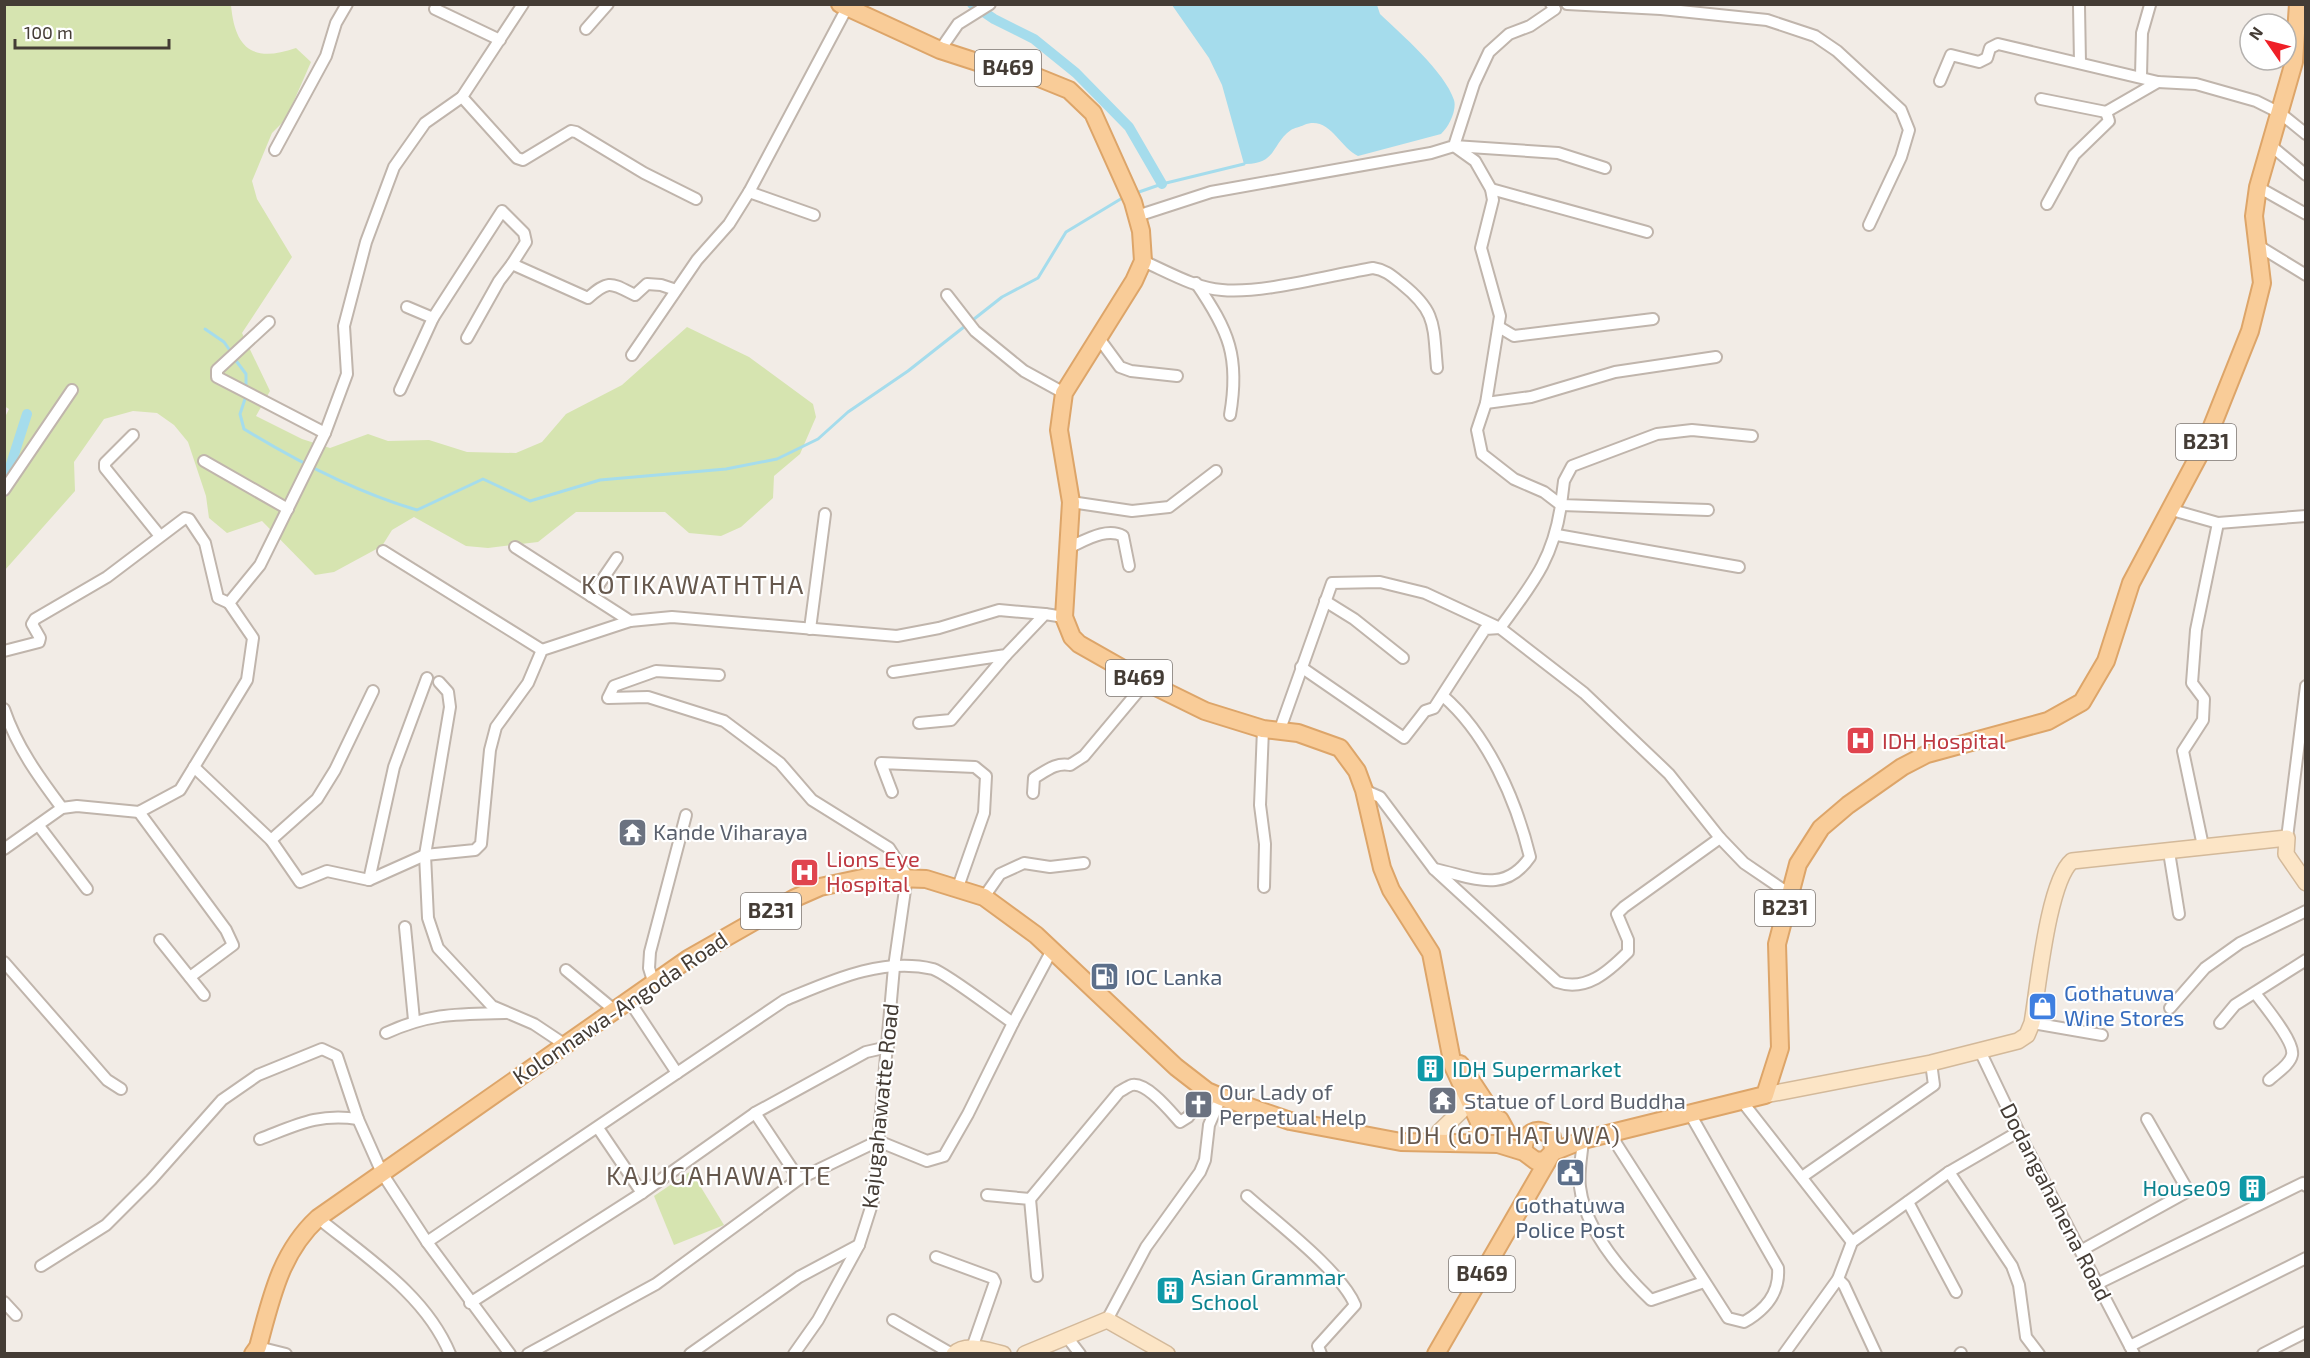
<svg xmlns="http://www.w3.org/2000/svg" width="2310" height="1358" font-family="'Exo 2',sans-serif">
<rect width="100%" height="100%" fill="#f2ece6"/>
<g fill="#d6e4b0">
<path d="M5,5h226c4,44 22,58 65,43l15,14 -25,57 -14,14 -20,48 5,18 35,58 -50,76 28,58 -14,25 46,23 28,9 38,-14 20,7 41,-1 38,12 49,1 26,-11 24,-28 56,-29 65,-58 62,30 64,47 3,13 -16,37 -26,22 -1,22 -32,29 -20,9 -32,-3 -24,-21h-89l-38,30 -50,6 -22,-2 -52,-29 -22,13 -10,16 -48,26 -19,3 -53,-54 -35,12 -18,-15 -3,-22 -18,-54 -14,-17 -17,-12 -24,-2 -29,8 -30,43 1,29 -70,79 -1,-151 5,-10 -5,-3z"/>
<polygon points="691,1171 724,1225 674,1245 654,1196"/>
</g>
<path fill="#a5dcec" d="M1172,5h205l3,9c21,20 65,58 74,86 3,10 -5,27 -13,34l-83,22c-19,-9 -29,-41 -54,-31 -4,2 -10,3 -13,5 -20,14 -14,35 -47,34l-22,-79 -13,-27z"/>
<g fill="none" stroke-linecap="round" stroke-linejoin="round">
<g stroke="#a5dcec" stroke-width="3">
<polyline points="1136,193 1162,184 1244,164"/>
<polyline points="205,329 224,342 231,352"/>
<polyline points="234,358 246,374 246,389"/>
<path d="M246,396l-6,18 4,15c54,33 111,63 173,81l66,-31 47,22 70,-21 126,-11 51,-10 41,-20 30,-27 60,-41 94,-74 36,-19 28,-46 58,-35"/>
</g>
<g stroke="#a5dcec" stroke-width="10">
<polyline points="972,4 994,19 1034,39 1076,73 1129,127 1162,184"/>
<polyline points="4,486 27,414"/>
</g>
<defs>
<g id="street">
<polyline points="1567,4 1661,9 1767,20 1815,36 1837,51 1901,110 1909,130 1901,157 1869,225"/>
<polyline points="2079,6 2080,63"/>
<polyline points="435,9 500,40"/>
<polyline points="586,29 608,4"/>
<polyline points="940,50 958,24 990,4"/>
<polyline points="2141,76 2142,33 2150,5"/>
<polyline points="1940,81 1951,55 1979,62 1987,58 1990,48 1998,44 2158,82 2196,84 2256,101 2280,113 2306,134"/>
<polyline points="462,97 517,158 523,160 571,131 576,132 644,173 696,199"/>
<polyline points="2041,99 2106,112"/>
<polyline points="2269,144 2306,175"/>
<polyline points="1454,146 1558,153 1605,168"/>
<polyline points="275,150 326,56 336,23 347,4"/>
<polyline points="2258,187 2306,214"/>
<polyline points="1491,189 1647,232"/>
<polyline points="749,192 814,215"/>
<polyline points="2047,204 2074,155 2109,121 2106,112 2158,82"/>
<polyline points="1137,216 1211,192 1431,153 1454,146 1474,84 1489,52 1509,34 1530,26 1555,9 1551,4"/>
<polyline points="2257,245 2306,275"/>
<path d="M1143,261c25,11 52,27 79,29 40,4 109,-15 151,-22 13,2 19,8 29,16 35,28 31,41 35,84"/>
<path d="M1196,283c33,48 44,74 34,132"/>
<polyline points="947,295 975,331 1024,371 1064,393"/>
<polyline points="407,307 433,318"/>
<polyline points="269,322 217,370 217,377 325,433"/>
<polyline points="1499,327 1514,336 1653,319"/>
<polyline points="1098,337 1120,367 1131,371 1177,376"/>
<polyline points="467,338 499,281 512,264"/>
<polyline points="632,355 697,260 729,224 749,192 849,4"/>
<path d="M400,390l33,-72 69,-107 22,22 2,9 -14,22 76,34c21,-19 23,-15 47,-3l12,-11 14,1 15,5"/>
<polyline points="1486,403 1531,397 1615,372 1716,357"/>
<polyline points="133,435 105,463 105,468 160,536"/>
<polyline points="204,461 288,509"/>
<polyline points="4,490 72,390"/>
<polyline points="1071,502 1132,511 1169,507 1216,471"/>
<polyline points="1708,510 1561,505 1564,481 1572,466 1657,434 1692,430 1752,436"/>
<polyline points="2172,510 2218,523 2306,516"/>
<polyline points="1557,535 1739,567"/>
<polyline points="515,547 630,621"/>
<path d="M1070,547c16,-7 37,-20 53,-11l6,30"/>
<polyline points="383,551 542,650"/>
<polyline points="591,596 617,558"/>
<polyline points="1325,601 1354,619 1403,658"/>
<polyline points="810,629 825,514"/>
<polyline points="4,651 39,642 40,638 32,624 35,619 107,577 185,518 189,519 205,543 218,598 229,603"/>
<path d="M1301,667l103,71 21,-27 9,-3 51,-79 15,-1c32,-44 53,-68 61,-123l-17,-13 -30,-13 -32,-25 -5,-24 9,-27 14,-87 -19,-68 12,-48 -2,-11 -16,-28 -21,-15"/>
<polyline points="893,672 1006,655 1045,614 1064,617"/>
<polyline points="719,675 656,671 614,686 608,698 648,697 724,721 780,763 812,800 889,848 907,876 894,967 873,1201 859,1245 818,1320 794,1354"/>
<polyline points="439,682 448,692 450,707 425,855 428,918 438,948 492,1006 534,1024 564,1044"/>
<path d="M4,709c13,38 34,67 58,99"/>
<polyline points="919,723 951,720 1006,655"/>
<polyline points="1263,729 1260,805 1265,844 1264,887"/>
<polyline points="1279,732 1332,583 1380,582 1425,593 1500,628 1584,693 1669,774 1720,838 1744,863 1788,893"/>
<polyline points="194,767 271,840 300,882 327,871 369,880 425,855 475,850 481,844 490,750 496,727 528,683 542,650 630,621 672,617 897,636 939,628 999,610 1045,614"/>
<path d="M1364,790l16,7 54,72 123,113c29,10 51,-10 71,-30v-12l-11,-26 7,-7 96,-69"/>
<polyline points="892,792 881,763 975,767 986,776 984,813 958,887"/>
<path d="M1033,793l1,-15c12,-7 22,-16 36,-13l14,-9 62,-74"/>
<polyline points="139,812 226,930 233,945 190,977"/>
<polyline points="39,826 87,889"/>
<polyline points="2287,838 2306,686"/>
<polyline points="271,840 317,799 335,770 373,691"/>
<polyline points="2203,846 2183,751 2203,720 2204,699 2192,683 2196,630 2218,523"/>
<polyline points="4,849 62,808 77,806 139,812 180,790 247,680 253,638 229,603 260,565 325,433 347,374 344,326 366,242 394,167 425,123 462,97 523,4"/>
<polyline points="2169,852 2179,914"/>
<path d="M1434,869c39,8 70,26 96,-12 -14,-57 -42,-122 -87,-161"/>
<polyline points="369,880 394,767 427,678"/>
<polyline points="984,897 1000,874 1024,863 1050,867 1084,863"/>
<polyline points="405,927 414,1020"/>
<polyline points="160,940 204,995"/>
<polyline points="4,962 107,1080 121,1089"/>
<polyline points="566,970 613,1009"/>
<polyline points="653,981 649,968 650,952 686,815"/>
<path d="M2255,993c9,12 40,49 37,62 -2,10 -16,18 -23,25"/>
<polyline points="628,999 677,1073"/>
<polyline points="2170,1008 2205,968 2240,943 2306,911"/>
<polyline points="1013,1023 1052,950"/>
<polyline points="2032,1023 2102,1035"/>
<polyline points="2220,1023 2235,1005 2306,960"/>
<path d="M386,1033c43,-20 72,-19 119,-20"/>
<polyline points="1980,1051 2023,1141 2134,1354"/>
<polyline points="1741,1100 1852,1242"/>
<polyline points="755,1113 799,1179"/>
<polyline points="598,1128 642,1193"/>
<path d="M1610,1134l118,184 16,4c21,-12 36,-28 34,-54l-89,-156"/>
<path d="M260,1139c37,-14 58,-26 98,-20"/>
<path d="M1583,1140c-1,14 -5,32 -3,47 5,42 42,85 71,113l53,-18"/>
<polyline points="1949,1172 2012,1266 2019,1285 2026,1337 2039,1354"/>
<polyline points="1802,1177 1934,1085 1931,1063"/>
<polyline points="987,1195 1030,1199 1037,1276"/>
<path d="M1247,1196c29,26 94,75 108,109l-37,41 3,8"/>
<path d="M1030,1199l89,-107c4,-2 9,-6 13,-7 15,-3 39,27 48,37l8,-5 19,-26"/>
<polyline points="1908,1202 1956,1292"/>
<path d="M318,1218c48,39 108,77 132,136"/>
<path d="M427,1242l358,-242c46,-19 96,-43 148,-31 13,4 65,44 80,54l-45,91 -24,42 -17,5 -49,-20 -79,38 -143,105 -128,70"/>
<polyline points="2082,1250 2185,1193 2187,1189 2147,1119"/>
<polyline points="936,1257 993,1278 995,1282 972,1348"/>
<polyline points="41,1266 106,1225 151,1180 222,1100 258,1075 322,1049 337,1056 358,1119 382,1173 427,1242 510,1354"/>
<polyline points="1838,1279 1844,1285 1876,1354"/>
<polyline points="2099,1283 2303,1183 2306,1186"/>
<polyline points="4,1302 16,1315"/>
<polyline points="470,1303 642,1193 755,1113 866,1052 888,1047"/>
<polyline points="893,1320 952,1354"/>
<polyline points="1107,1320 1146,1247 1200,1172 1205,1160 1209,1125 1221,1097"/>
<polyline points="1067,1337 1080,1354"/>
<polyline points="2130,1346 2306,1258"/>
<polyline points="258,1347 286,1354"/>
<polyline points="690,1354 799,1277 859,1245"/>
<polyline points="1784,1354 1838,1279 1852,1242 1949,1172 2018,1132"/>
<polyline points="1960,1354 1961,1353"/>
<polyline points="2263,1354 2306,1332"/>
</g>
<g id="secondary">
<path d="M1765,1095l166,-32 87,-22 9,-6 5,-12c6,-34 16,-142 40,-162l215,-23 -1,16 20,29"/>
<polyline points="1439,1132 1461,1111 1462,1089"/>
<path d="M954,1354c12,-12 35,-3 49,0"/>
<polyline points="1025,1354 1107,1320 1167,1354"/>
</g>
<g id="primary">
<polyline points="840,4 940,50 977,62 1027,73 1069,90 1093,113 1133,202 1141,231 1143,261 1134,281 1064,393 1059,430 1071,502 1064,617 1072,637 1079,644 1146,682 1205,711 1263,729 1298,733 1340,748 1357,771 1364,790 1382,868 1391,890 1431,953 1453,1066 1480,1124"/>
<polyline points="1460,1064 1495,1117"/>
<path d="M1498,1144l26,8 12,9 9,-1 8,-8 -1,-15c-14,-13 -30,-4 -28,15"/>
<polyline points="1553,1152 1583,1140 1765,1095 1780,1048 1777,944 1798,864 1821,828 1848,805 1902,767 1927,754 2048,721 2082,702 2106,661 2131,583 2205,444 2250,331 2262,283 2254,216 2258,187 2294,62 2298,4"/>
<path d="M253,1354l5,-7c13,-48 22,-94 60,-129l370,-259 107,-61 25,-11 47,-10 59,2 58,18 52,38 140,132 31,24 14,6 69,24 111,21 97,2 6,-5 2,-8 -6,-11 -14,-2 -6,6 -2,7 5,11"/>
<polyline points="1436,1354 1551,1155"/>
</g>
</defs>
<use href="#street" stroke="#c0b5ac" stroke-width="14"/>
<use href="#secondary" stroke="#d3b99a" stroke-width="18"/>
<use href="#primary" stroke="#dda569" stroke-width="20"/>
<use href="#street" stroke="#fff" stroke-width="10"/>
<use href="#secondary" stroke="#fce5c6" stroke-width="15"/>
<use href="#primary" stroke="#f9cc98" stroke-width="16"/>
</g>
<defs>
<symbol id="hospital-square" viewBox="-11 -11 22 22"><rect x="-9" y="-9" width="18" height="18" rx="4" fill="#e0444e" stroke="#fff"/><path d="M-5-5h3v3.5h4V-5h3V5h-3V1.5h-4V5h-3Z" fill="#fff"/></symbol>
<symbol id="temple-square" viewBox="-11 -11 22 22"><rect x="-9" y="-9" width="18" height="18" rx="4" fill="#6b7280" stroke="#fff"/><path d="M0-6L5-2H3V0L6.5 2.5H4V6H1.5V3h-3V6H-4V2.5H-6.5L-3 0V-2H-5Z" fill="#fff"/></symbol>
<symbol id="fuel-square" viewBox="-11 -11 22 22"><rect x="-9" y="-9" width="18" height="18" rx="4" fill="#5c6f8a" stroke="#fff"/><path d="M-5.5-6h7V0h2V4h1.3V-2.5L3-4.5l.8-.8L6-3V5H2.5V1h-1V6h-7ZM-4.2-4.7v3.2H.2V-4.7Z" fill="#fff"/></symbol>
<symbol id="shop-square" viewBox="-11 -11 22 22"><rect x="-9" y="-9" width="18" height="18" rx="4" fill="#3f7fe0" stroke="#fff"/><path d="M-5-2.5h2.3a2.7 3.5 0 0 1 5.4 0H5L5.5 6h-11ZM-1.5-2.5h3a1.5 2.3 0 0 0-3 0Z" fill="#fff"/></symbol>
<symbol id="building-square" viewBox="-11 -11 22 22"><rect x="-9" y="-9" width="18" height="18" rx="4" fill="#0f9aa8" stroke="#fff"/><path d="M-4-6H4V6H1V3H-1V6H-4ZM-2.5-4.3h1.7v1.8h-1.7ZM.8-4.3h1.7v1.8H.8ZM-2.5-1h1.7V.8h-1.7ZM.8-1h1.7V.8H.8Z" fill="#fff"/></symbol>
<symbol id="church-square" viewBox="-11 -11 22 22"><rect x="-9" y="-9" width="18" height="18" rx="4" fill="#6b7280" stroke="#fff"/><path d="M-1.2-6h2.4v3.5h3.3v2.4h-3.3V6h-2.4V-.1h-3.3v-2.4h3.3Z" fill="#fff"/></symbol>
<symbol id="civic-square" viewBox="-11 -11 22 22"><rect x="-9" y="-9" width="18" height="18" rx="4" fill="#5c6f8a" stroke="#fff"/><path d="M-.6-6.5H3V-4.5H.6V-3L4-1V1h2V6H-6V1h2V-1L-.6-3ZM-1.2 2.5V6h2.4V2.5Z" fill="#fff"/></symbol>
</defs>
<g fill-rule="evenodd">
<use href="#hospital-square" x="1844" y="724" width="33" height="33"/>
<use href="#temple-square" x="616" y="816" width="33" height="33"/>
<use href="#hospital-square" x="788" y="856" width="33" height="33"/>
<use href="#fuel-square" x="1088" y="960" width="33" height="33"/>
<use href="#shop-square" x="2026" y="990" width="33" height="33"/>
<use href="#building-square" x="1414" y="1052" width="33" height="33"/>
<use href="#temple-square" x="1426" y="1084" width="33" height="33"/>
<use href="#church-square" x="1182" y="1088" width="33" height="33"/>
<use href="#civic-square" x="1554" y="1156" width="33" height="33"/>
<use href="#building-square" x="2236" y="1172" width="33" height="33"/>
<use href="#building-square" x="1154" y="1274" width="33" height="33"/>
</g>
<g text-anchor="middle" stroke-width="4.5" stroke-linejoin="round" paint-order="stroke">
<g fill="#fff" stroke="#7c7672" stroke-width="1.5">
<rect x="975" y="50" width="66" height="36" rx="4.5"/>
<rect x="2176" y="424" width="60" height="36" rx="4.5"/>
<rect x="1106" y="660" width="66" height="36" rx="4.5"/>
<rect x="1755" y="890" width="60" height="36" rx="4.5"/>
<rect x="741" y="893" width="60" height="36" rx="4.5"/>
<rect x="1449" y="1256" width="66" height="36" rx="4.5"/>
</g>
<g font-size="21" font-weight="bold" fill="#443c35">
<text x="1008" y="75">B469</text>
<text x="2206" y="449">B231</text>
<text x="1139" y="685">B469</text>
<text x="1785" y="915">B231</text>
<text x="771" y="918">B231</text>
<text x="1482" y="1281">B469</text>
</g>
<g font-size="22" fill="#be3a42" stroke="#fff" text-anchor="start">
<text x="1882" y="749">IDH Hospital</text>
<text x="826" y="867">Lions Eye<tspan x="826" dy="25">Hospital</tspan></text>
</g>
<g font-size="22" fill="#5b616d" stroke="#fff" text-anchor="start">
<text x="653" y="840">Kande Viharaya</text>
<text x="1219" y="1100">Our Lady of<tspan x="1219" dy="25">Perpetual Help</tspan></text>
<text x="1464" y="1109">Statue of Lord Buddha</text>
</g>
<g font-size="22" fill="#4e5e75" stroke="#fff" text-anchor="start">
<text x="1125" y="985">IOC Lanka</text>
<text x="1570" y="1213" text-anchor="middle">Gothatuwa<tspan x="1570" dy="25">Police Post</tspan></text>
</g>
<g font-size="22" fill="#366cbe" stroke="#fff" text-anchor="start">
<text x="2064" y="1001">Gothatuwa<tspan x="2064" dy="25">Wine Stores</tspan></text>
</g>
<g font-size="22" fill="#443c35" stroke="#fff">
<text transform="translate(620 1008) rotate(-34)" y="8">Kolonnawa-Angoda Road</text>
<text transform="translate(880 1106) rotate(-84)" y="8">Kajugahawatte Road</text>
<text transform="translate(2056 1202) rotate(63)" y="8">Dodangahahena Road</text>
</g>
<g font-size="22" fill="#0d838f" stroke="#fff" text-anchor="start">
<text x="1452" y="1077">IDH Supermarket</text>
<text x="2231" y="1196" text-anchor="end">House09</text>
<text x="1191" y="1285">Asian Grammar<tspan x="1191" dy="25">School</tspan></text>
</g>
<g font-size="24" letter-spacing="1.5" fill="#66584d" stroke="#fff">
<text x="1510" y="1144">IDH (GOTHATUWA)</text>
</g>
<g font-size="26" letter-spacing="1.5" fill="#66584d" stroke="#fff">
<text x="693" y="594">KOTIKAWATHTHA</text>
<text x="719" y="1185">KAJUGAHAWATTE</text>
</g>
</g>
<rect width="2310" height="1358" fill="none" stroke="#443c35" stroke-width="12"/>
<g transform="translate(2268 42) rotate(305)"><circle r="28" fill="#ffffff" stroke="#b4b1ae" stroke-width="1.5"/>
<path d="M0-4.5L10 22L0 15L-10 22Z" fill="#ef2027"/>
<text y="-9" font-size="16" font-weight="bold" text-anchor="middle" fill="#443c35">N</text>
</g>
<path d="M15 39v9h154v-9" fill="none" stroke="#443c35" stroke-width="3"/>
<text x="24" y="39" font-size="18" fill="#443c35" stroke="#ffffff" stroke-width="4.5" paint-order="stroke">100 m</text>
</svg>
